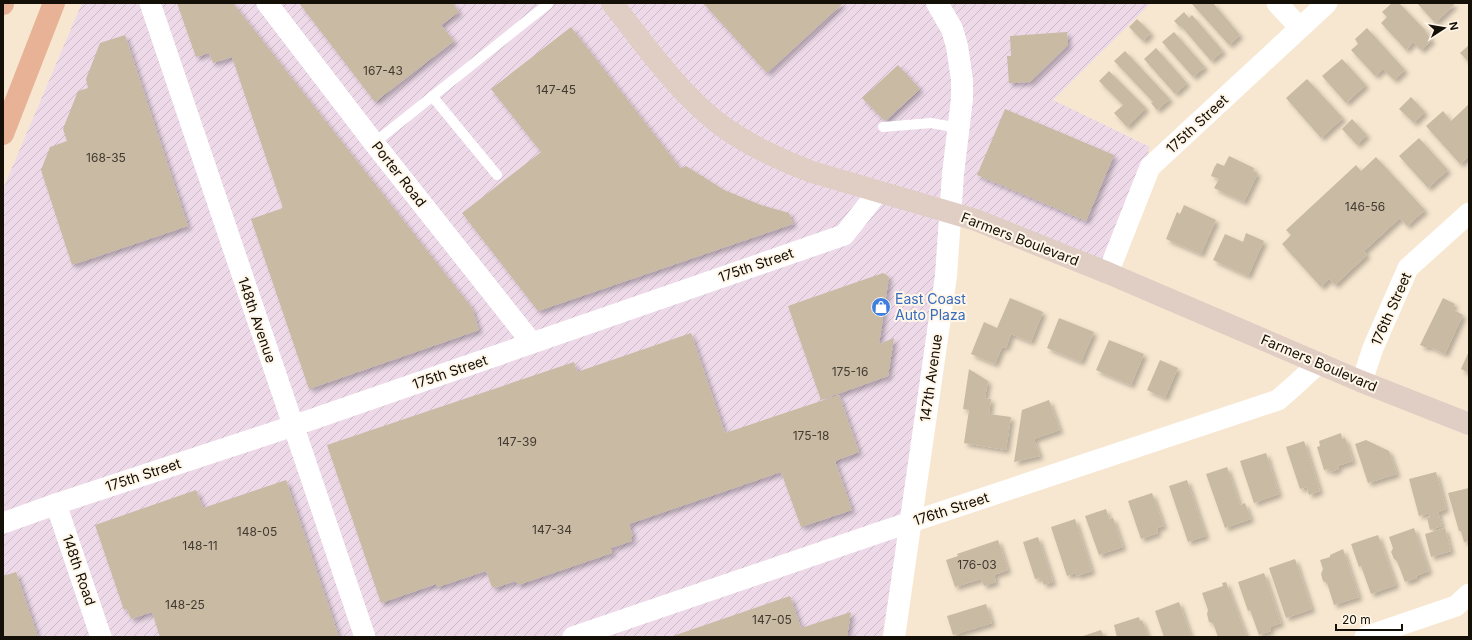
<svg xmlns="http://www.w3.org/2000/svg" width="1472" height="640" font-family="Inter,sans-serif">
<defs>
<pattern id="industrial-furrows" width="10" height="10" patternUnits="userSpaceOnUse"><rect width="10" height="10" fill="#edd9e8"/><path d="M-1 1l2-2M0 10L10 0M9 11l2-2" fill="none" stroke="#cab9c6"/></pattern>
<filter id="shadow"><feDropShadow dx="3.5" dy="3.5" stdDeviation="2" flood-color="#0004"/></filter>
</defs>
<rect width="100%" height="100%" fill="#f7e7d0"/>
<polygon fill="url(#industrial-furrows)" points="82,3 1151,3 1053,100 1150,147 1102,276 944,216 893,571 882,637 3,637 3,189"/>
<g fill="#c9baa4" filter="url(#shadow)">
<polygon points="177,3 233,3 472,308 479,330 309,389 251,219 283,208 232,57 213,63 209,53 196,57"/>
<polygon points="299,3 453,3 459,12 441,25 454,41 375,102"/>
<polygon points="703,3 843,3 767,73"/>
<polygon points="1194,3 1213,3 1240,35 1229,45 1192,4"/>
<polygon points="1392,3 1399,3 1426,31 1425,32 1432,40 1421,50 1413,42 1406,50 1381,23 1387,17 1382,12"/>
<polygon points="1417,3 1453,3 1454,5 1435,23"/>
<polygon points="1184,12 1189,18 1192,15 1223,51 1211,61 1181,26 1180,27 1174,21"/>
<polygon points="1137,19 1151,33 1143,41 1129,27"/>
<polygon points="571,27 681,169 686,166 724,190 761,205 789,213 793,224 538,311 462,213 541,152 491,89"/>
<polygon points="1367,28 1405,70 1394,80 1383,69 1375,76 1351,50 1358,44 1355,39"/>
<polygon points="1067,32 1068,45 1030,82 1009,83 1007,56 1011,56 1010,36"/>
<polygon points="1174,32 1205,67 1193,77 1162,42"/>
<polygon points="125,35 188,226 72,265 41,170 50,147 67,141 63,129 78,91 88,88 86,79 100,43"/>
<polygon points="1469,45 1469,62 1460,53"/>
<polygon points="1156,48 1187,83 1175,94 1144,59"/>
<polygon points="1125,51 1170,99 1157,110 1151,103 1153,102 1114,61"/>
<polygon points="1342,59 1366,85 1346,103 1322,76"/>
<polygon points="898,65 920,89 885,121 862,98"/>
<polygon points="1109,71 1146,108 1127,127 1114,113 1123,105 1099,81"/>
<polygon points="1307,79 1343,118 1321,138 1286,98"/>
<polygon points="1411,97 1425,112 1414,123 1399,109"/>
<polygon points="1469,104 1469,156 1460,164 1426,126 1443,111 1451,121"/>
<polygon points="1005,109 1114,155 1086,221 977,175"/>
<polygon points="1352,119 1367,135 1357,145 1342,129"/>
<polygon points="1419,138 1448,170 1428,188 1399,156"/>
<polygon points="1229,156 1254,168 1253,171 1258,173 1244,202 1214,188 1219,179 1211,176 1214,168 1217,163 1224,166"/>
<polygon points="1376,157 1425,210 1407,226 1400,218 1364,251 1367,255 1335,285 1329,279 1321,287 1282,244 1291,235 1286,230 1356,165 1361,171"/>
<polygon points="1184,205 1216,220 1201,254 1166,239 1177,212 1180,214"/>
<polygon points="1246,233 1264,241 1248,276 1213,260 1225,234 1243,242"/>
<polygon points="883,273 889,277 879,344 894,338 888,376 821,400 788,306"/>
<polygon points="1010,298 1043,312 1031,342 1011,334 1006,348 1002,347 995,364 971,354 984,322 997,328"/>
<polygon points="1443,298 1455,304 1452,309 1463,315 1445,354 1428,346 1427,348 1420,345"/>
<polygon points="1059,318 1094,332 1081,362 1047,348"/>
<polygon points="691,333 725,433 839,395 859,452 835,461 852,510 801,527 781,472 629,524 633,537 631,537 632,541 611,548 612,553 518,585 516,581 494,588 493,586 492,587 486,571 438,587 436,584 381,603 327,445 574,362 577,372"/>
<polygon points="1109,340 1144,354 1131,385 1096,370"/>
<polygon points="1469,351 1469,373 1461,369"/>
<polygon points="1160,360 1178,368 1165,398 1147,390"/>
<polygon points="969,369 988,381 985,398 991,399 989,414 1011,417 1006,450 964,443 969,410 963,409"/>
<polygon points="1049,400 1060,430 1034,439 1040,456 1014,462 1022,410"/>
<polygon points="1341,433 1342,439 1345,438 1353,461 1338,466 1339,469 1330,472 1329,469 1324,470 1317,447 1320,446 1319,441"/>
<polygon points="1366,440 1389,451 1397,474 1368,483 1355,444"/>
<polygon points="1304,441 1320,491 1309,495 1307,487 1300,489 1286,447"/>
<polygon points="1266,453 1279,494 1254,503 1240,461"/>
<polygon points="1227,467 1240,505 1245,503 1251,519 1225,528 1206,474"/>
<polygon points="1436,472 1446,509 1438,512 1442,526 1430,530 1427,518 1430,517 1429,513 1419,516 1409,479"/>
<polygon points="286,480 339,637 160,637 152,612 131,619 127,609 124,610 95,525 196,490 203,508"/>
<polygon points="1187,480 1206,536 1188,542 1169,486"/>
<polygon points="1469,488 1469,541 1464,542 1461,531 1459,531 1448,493"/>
<polygon points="1152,493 1164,526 1157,528 1158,533 1141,539 1128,501"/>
<polygon points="1106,509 1109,519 1113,518 1123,547 1099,555 1085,516"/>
<polygon points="1075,519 1092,571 1077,576 1076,573 1067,576 1051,527"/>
<polygon points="1414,528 1429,571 1416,576 1417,578 1405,582 1397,561 1394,559 1391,552 1393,548 1389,537"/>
<polygon points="1445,528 1451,551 1431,557 1425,534"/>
<polygon points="1378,535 1396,585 1371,594 1361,566 1359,567 1351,544"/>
<polygon points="1038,537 1053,582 1044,585 1041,578 1035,579 1023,542"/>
<polygon points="998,540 1008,570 994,575 996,582 984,586 981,579 955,587 946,560 958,556 957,554"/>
<polygon points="1343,549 1359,597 1334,605 1327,583 1323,581 1321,574 1323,569 1320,560 1330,557 1330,555"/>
<polygon points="1295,559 1312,609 1286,618 1269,568"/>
<polygon points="16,572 38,637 3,637 3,576"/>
<polygon points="1264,573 1281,623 1270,627 1271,631 1259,635 1250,610 1248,611 1238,582"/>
<polygon points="1226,582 1246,635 1244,636 1244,637 1218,637 1213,623 1209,622 1207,614 1208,610 1202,593 1223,586 1222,583"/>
<polygon points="790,596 801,628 851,612 847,637 670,637"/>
<polygon points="1179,602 1191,637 1164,637 1155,611"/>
<polygon points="986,604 992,623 953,635 947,616"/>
<polygon points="1139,617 1140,621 1142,620 1148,637 1117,637 1114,625"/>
<polygon points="1101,630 1104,637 1080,637"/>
</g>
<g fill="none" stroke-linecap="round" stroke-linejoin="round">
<g stroke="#fff" stroke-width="10">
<polyline points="432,96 497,175"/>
<polyline points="883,127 931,123 959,128"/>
<polyline points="374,143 548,4"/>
</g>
<g stroke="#fff" stroke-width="21">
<polyline points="150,3 365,637"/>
<polyline points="267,3 374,143 532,343"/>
<polyline points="1277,3 1300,28"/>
<polyline points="1108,273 1150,167 1327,3"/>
<polyline points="1362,381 1373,348 1408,268 1469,213"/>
<polyline points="56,504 101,637"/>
<polyline points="3,523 56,504 293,426 844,235 878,192"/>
<polyline points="573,637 878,533 1278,400 1294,386 1319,363"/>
<polyline points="1365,637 1456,606 1469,594"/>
</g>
<polyline stroke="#fff" stroke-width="22" points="894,637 946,276 953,174 962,99 962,80 957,46 952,29 937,3"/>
<path stroke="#e0cdc4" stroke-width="22" d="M612,3c33,42 64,87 106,120 26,20 64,38 94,49l164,48 132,53 252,108 109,43"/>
<g stroke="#e8b296" stroke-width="22">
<polyline points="3,4 3,3"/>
<polyline points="3,134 54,3"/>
</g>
</g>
<defs>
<symbol id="shop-disc" viewBox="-11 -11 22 22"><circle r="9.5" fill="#3f7fe0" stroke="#fff6e8"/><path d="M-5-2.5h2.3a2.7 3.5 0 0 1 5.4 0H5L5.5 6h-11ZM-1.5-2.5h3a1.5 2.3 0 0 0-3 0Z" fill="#fff"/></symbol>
</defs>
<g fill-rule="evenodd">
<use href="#shop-disc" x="870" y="296" width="22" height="22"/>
</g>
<g text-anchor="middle" stroke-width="4" stroke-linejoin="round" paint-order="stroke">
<g font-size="12" fill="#413a2e">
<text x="383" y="75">167-43</text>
<text x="556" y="94">147-45</text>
<text x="106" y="162">168-35</text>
<text x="1365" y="211">146-56</text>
<text x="850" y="376">175-16</text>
<text x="811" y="440">175-18</text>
<text x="517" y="446">147-39</text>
<text x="552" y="534">147-34</text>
<text x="257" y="536">148-05</text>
<text x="200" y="550">148-11</text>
<text x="977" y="569">176-03</text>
<text x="185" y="609">148-25</text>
<text x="772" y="624">147-05</text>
</g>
<g font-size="14" fill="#140f07" stroke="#fff6e8">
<text transform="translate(1197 124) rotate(-43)" y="5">175th Street</text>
<text transform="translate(399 174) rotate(52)" y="5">Porter Road</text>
<text transform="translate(1020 239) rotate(21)" y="5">Farmers Boulevard</text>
<text transform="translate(756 265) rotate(-19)" y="5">175th Street</text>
<text transform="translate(1391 309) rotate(-66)" y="5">176th Street</text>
<text transform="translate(257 320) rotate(71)" y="5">148th Avenue</text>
<text transform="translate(1319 363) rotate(23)" y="5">Farmers Boulevard</text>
<text transform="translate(450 372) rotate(-19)" y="5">175th Street</text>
<text transform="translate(931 378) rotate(-82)" y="5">147th Avenue</text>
<text transform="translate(143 475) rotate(-18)" y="5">175th Street</text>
<text transform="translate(951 509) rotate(-18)" y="5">176th Street</text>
<text transform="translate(79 570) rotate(71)" y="5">148th Road</text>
</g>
<g font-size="14" fill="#366cbe" stroke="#fff6e8" text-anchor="start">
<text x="895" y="304">East Coast<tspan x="895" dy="16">Auto Plaza</tspan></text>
</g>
</g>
<rect width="1472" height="640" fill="none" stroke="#140f07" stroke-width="8"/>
<g transform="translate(1444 28) rotate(78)" stroke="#fff6e8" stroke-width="3" paint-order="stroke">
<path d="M0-3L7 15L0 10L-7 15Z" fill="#140f07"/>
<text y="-6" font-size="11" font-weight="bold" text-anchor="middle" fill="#140f07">N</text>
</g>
<path d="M1336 624v6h66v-6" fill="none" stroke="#140f07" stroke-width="2"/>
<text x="1342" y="624" font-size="12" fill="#140f07" stroke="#fff6e8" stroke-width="3" paint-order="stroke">20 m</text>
</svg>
